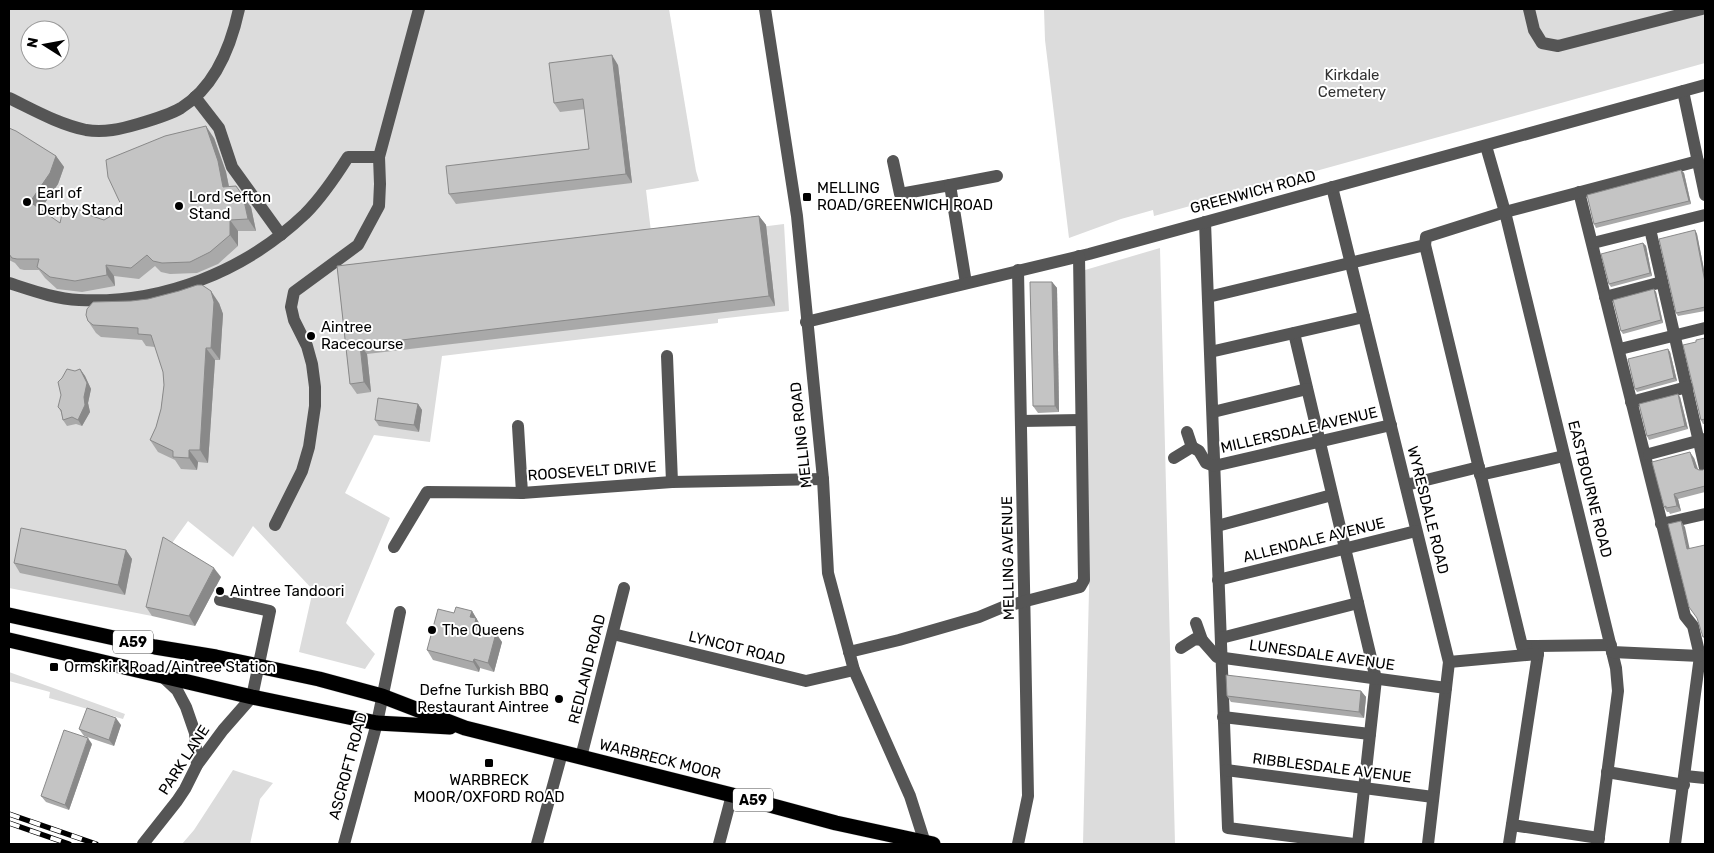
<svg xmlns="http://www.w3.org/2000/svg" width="1714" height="853" font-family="Rubik,sans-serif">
<rect width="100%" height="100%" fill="#fff"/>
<g fill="#dcdcdc" fill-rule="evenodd">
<path d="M9,9h660l27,162 3,10 -53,9 6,50 132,-16 5,87 -71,8v4l-276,33 -12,86 -56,-7 -29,58 45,25 -44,105 29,31 -10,15 -66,-17 14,-62 -60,-64 -20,31 -45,-36 -18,25 -18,70 -143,-28zM30,30h30v30h-30z"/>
<polygon points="1044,9 1705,9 1705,63 1154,216 1153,210 1121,219 1069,238 1045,40"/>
<polygon points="1160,248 1175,844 1083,844 1089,590 1085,270"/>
<polygon points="9,672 125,714 123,719 49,698 50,692 9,681"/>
<polygon points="233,770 273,783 260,799 250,844 182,844 194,830"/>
</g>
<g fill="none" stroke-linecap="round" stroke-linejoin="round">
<defs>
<g id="highway">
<polyline points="9,615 155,647 216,657 319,679 382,696 465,728 732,795 836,823 933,844"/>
<polyline points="9,640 252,697 377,723 450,727"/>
</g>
</defs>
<use href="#highway" stroke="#dbdbdb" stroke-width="16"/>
<g stroke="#555" stroke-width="12">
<polyline points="765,9 797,216 823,479 828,573 854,670 910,796 925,843"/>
<polyline points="1529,9 1534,30 1542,43 1558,46 1702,9"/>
<polyline points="1683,91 1705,195"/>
<polyline points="195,97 219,128 232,167 281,235"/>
<path d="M9,98c25,12 49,26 77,32 18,3 35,-1 52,-6 14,-4 31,-9 43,-16 34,-21 50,-62 58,-99"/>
<polyline points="1486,146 1505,212 1616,668 1618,691 1598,844"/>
<polyline points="893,161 900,194 950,185 966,283"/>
<polyline points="950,185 997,176"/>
<polyline points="1332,187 1449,662 1428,844"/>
<polyline points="1579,192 1685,616 1693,626 1700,656 1675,844"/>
<polyline points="1205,222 1228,828 1354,844"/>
<polyline points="1650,229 1705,468"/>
<polyline points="1593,243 1705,215"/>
<polyline points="1425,245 1522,646 1537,646 1538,654 1509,844"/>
<polyline points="1018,270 1028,796 1018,844"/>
<path d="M9,283c22,7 46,16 70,17 83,4 165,-28 226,-86 16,-16 31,-38 43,-57h31l40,-148"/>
<polyline points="1208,297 1425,245 1426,237 1505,212 1698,161"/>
<polyline points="1605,297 1662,282"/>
<polyline points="806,322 1089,254 1705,85"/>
<polyline points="1294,333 1376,679 1358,844"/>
<polyline points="1624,348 1705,328"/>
<polyline points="1210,352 1364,317"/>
<polyline points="667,356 672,482"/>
<polyline points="1631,402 1687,387"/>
<polyline points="1213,412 1307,389"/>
<polyline points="1021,421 1081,420"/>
<polyline points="518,426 522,493"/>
<polyline points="1187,432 1192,447"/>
<polyline points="1649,454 1705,439"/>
<polyline points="1174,458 1192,447 1199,451 1206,463 1214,466 1391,425"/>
<polyline points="1480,475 1564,456"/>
<polyline points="1406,485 1479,467"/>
<polyline points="1661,524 1705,514"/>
<polyline points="275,525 302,471 309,447 315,406 315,387 312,364 307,346 294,320 291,307 294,292 358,245 379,206 380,184 379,157"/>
<polyline points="1217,526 1332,495"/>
<polyline points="394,547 427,492 522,493 672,482 823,479"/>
<polyline points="1218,580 1416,531"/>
<polyline points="1196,623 1202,640"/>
<polyline points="613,634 806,681 854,670"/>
<polyline points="1221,638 1358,603"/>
<polyline points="1537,646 1611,645"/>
<polyline points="1181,648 1195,639 1202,640 1217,657 1446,688"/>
<polyline points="849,652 899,640 979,617 1003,607 1080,587 1084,580 1079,256"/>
<polyline points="1612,652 1700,656"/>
<polyline points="1449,662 1538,654"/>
<polyline points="162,676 177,690 186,707 195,733 197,765"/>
<polyline points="1223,717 1370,734"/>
<polyline points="581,757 624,588"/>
<polyline points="1226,770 1433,797"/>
<polyline points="1607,772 1684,785"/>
<polyline points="1685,776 1705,778"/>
<polyline points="1512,825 1599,838"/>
<polyline points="143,844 177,801 185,789 197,765 223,730 252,697 270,611 220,600"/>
<polyline points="344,844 377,723 400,612"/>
<polyline points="537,844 562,753"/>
<polyline points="719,844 732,795"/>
</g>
<use href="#highway" stroke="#000" stroke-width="15"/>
<defs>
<g id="rail">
<polyline points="9,814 96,844"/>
<polyline points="9,823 69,844"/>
</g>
</defs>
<use href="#rail" stroke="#000" stroke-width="5.5"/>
<use href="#rail" stroke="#fff" stroke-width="4" stroke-dasharray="11" stroke-linecap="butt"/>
</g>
<g fill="#a9a9a9">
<polygon points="618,65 632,183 456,204 449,194 589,149 585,109 560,112 554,103"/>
<polygon points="9,128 56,156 64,167 58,184 40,210 60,223 86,214 104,220 123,209 214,138 226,172 229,186 251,207 256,231 238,231 238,246 218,264 197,273 170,274 161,272 155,266 139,279 114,276 115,286 82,292 57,289 45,278 39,270 24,270 20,269 15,263 9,260"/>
<polygon points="1681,170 1684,173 1691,204 1596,228 1594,224"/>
<polygon points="759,216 766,225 775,306 367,354 371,392 357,394 350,384 337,266"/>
<polygon points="1695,230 1697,234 1705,275 1705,311 1678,316 1676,313"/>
<polygon points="1643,243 1646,246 1652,276 1611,287 1609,284"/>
<polygon points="1052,282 1057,288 1059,412 1038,413 1033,406"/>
<polygon points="1654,289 1656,292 1663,323 1623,334 1621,331"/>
<polygon points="219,303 223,314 220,360 215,360 208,463 198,462 197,470 181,469 175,460 158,452 150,440 156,427 161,409 164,385 163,372 155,347 146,346 142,340 101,337 96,333 88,321"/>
<polygon points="1705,338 1705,424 1703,424 1701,420 1696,342"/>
<polygon points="1668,349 1670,352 1677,381 1637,392 1635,389"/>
<polygon points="80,369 85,376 91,389 88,403 90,412 82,426 76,424 67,426 63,420 61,412 58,407"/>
<polygon points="1680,397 1688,429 1649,440 1647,436"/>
<polygon points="418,404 422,410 419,432 379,426 375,420"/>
<polygon points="1694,458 1698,469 1699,470 1703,470 1705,468 1705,492 1678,499 1681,511 1670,514 1669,512 1667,512 1664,507"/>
<polygon points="126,550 132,559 125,595 20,573 14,563"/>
<polygon points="221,577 195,626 152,616 146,607"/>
<polygon points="472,611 482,628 482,629 502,642 494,672 480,668 479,672 433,660 427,650"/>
<polygon points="1361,691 1366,697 1364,718 1231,702 1227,696"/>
<polygon points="121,725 114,746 84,736 79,729"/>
<polygon points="92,744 69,810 46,802 41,796"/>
</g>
<g fill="#898989">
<polygon points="612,55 618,65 632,183 626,174"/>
<polygon points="206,126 214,138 226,172 231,198 223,187"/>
<polygon points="56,156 64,167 58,184 38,213 30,202"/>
<polygon points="1681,170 1684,173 1691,204 1689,201"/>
<polygon points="243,196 251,207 256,231 248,219"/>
<polygon points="759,216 766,225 775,306 769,296"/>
<polygon points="230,220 238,231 238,246 230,235"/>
<polygon points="1695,230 1697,234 1705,275 1705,282"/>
<polygon points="1643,243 1646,246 1652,276 1650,273"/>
<polygon points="106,265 114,276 115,286 107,275"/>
<polygon points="1052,282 1057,288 1059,412 1055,406"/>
<polygon points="1654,289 1656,292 1663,323 1661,320"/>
<polygon points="211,291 219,303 223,314 220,360 211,348"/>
<polygon points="360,345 367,354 371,392 364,382"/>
<polygon points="206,348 215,360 208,463 200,450"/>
<polygon points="1668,349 1670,352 1677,381 1674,378"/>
<polygon points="80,369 85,376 91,389 88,403 90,412 82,426 78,420 84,397"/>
<polygon points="1678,394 1680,397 1688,429 1685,426"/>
<polygon points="418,404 422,410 419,432 414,425"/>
<polygon points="189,450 198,462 197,470 189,458"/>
<polygon points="1690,452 1694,458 1699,473 1695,468"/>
<polygon points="1674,494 1678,499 1681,511 1677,506"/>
<polygon points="1681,521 1685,527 1691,555 1687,549"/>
<polygon points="126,550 132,559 125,595 118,585"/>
<polygon points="214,568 221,577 195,626 189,616"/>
<polygon points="472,611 482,628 480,636 474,627 470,617"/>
<polygon points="496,633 502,642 494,672 488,663"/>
<polygon points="474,659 480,668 479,672 473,662"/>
<polygon points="1361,691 1366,697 1364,718 1359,712"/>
<polygon points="116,718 121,725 114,746 109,740"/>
<polygon points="88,738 92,744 69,810 65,805"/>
</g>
<g fill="#c4c4c4" stroke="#898989">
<polygon points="612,55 626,174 449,194 446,166 589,149 583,99 554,103 549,63"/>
<polygon points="206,126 218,161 223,187 236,186 243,196 248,219 230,220 230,235 210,252 190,262 162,263 153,261 147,255 131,268 106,265 107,275 75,281 50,277 37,267 39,259 17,259 12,258 9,254 9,128 16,131 56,156 50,173 30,202 60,223 62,214 78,209 86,214 104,220 123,209 108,177 106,160 165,136"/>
<polygon points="1681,170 1689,201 1594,224 1587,195"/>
<polygon points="759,216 769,296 360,345 364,382 350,384 337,266"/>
<polygon points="1695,230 1705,282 1705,307 1676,313 1659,239"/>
<polygon points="1643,243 1650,273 1609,284 1601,254"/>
<polygon points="1030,282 1052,282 1055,406 1033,406"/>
<polygon points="197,285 202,285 211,291 214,302 211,348 206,348 200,450 189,450 189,458 173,457 173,451 150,440 156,427 161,409 164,385 163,372 151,335 138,334 138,328 93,325 88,321 86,315 87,309 93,302 131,301 148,299 179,291"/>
<polygon points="1654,289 1661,320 1621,331 1613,300"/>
<polygon points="1705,338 1705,419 1701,420 1683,345 1696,342 1696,340"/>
<polygon points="1668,349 1674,378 1635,389 1628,359"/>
<polygon points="67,369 75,371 80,369 87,383 84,397 85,405 78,420 72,417 63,420 61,410 58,407 61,395 58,382 62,378"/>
<polygon points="1678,394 1685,426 1647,436 1639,404"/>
<polygon points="378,398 418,404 414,425 375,420"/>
<polygon points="1690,452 1695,468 1699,470 1703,470 1705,468 1705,486 1674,494 1677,506 1666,508 1666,506 1664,507 1652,462"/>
<polygon points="1681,521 1687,549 1705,545 1705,637 1703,637 1697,618 1689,607 1668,524"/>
<polygon points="21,528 126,550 118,585 14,563"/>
<polygon points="163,537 214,568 189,616 146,607"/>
<polygon points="456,607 472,611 470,617 476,618 474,627 496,633 488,663 474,659 473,662 427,650 438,609 454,613"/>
<polygon points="1226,675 1361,691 1359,712 1227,696"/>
<polygon points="87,708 116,718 109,740 79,729"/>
<polygon points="64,730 88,738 65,805 41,796"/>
</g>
<g fill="#000" stroke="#fff" stroke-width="2">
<rect x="802" y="192" width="10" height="10" rx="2.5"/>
<circle cx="27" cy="202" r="5"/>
<circle cx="179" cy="206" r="5"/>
<circle cx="311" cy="336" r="5"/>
<circle cx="220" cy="591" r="5"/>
<circle cx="432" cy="630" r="5"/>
<rect x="49" y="662" width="10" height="10" rx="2.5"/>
<circle cx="559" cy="699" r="5"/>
<rect x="484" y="758" width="10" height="10" rx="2.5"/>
</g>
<g text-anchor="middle" stroke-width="4" stroke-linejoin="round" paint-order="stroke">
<g fill="#fff" stroke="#4c4c4c" stroke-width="1">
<rect x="113" y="630.5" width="40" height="23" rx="4"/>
<rect x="733" y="788.5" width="40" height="23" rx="4"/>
</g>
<g font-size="14" font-weight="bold" fill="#000">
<text x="133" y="647">A59</text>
<text x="753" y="805">A59</text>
</g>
<g font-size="15" fill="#333" stroke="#fff">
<text x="1352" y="80">Kirkdale<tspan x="1352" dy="17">Cemetery</tspan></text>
</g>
<g font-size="15" fill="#000" stroke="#fff" text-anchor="start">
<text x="817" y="193">MELLING<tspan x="817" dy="17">ROAD/GREENWICH ROAD</tspan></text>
<text x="37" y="198">Earl of<tspan x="37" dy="17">Derby Stand</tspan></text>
<text x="189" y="202">Lord Sefton<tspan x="189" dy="17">Stand</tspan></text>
<text x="321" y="332">Aintree<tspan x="321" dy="17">Racecourse</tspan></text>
<text x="230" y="596">Aintree Tandoori</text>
<text x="442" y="635">The Queens</text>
<text x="64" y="672">Ormskirk Road/Aintree Station</text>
<text x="549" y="695" text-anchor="end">Defne Turkish BBQ<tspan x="549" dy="17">Restaurant Aintree</tspan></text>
<text x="489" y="785" text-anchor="middle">WARBRECK<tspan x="489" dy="17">MOOR/OXFORD ROAD</tspan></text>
</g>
<g font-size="15" fill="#000" stroke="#fff">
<text transform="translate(1253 192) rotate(-15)" y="5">GREENWICH ROAD</text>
<text transform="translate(1299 430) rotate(-13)" y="5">MILLERSDALE AVENUE</text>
<text transform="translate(801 435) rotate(-96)" y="5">MELLING ROAD</text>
<text transform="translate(592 471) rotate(-4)" y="5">ROOSEVELT DRIVE</text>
<text transform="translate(1590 489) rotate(76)" y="5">EASTBOURNE ROAD</text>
<text transform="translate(1428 510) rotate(76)" y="5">WYRESDALE ROAD</text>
<text transform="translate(1314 540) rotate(-14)" y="5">ALLENDALE AVENUE</text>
<text transform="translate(1008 558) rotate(-91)" y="5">MELLING AVENUE</text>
<text transform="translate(737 648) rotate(14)" y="5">LYNCOT ROAD</text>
<text transform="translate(1322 655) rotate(8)" y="5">LUNESDALE AVENUE</text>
<text transform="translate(587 669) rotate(-76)" y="5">REDLAND ROAD</text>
<text transform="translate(660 759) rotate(14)" y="5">WARBRECK MOOR</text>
<text transform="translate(184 760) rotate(-57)" y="5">PARK LANE</text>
<text transform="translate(348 766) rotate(-75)" y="5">ASCROFT ROAD</text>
<text transform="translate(1332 768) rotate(7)" y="5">RIBBLESDALE AVENUE</text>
</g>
</g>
<rect width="1714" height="853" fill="none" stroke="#000000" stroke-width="20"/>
<g transform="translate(45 45) rotate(281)"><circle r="24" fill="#ffffff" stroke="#999999"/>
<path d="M0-4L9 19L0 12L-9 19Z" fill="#000000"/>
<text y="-8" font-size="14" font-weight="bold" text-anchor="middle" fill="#000000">N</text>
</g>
</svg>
